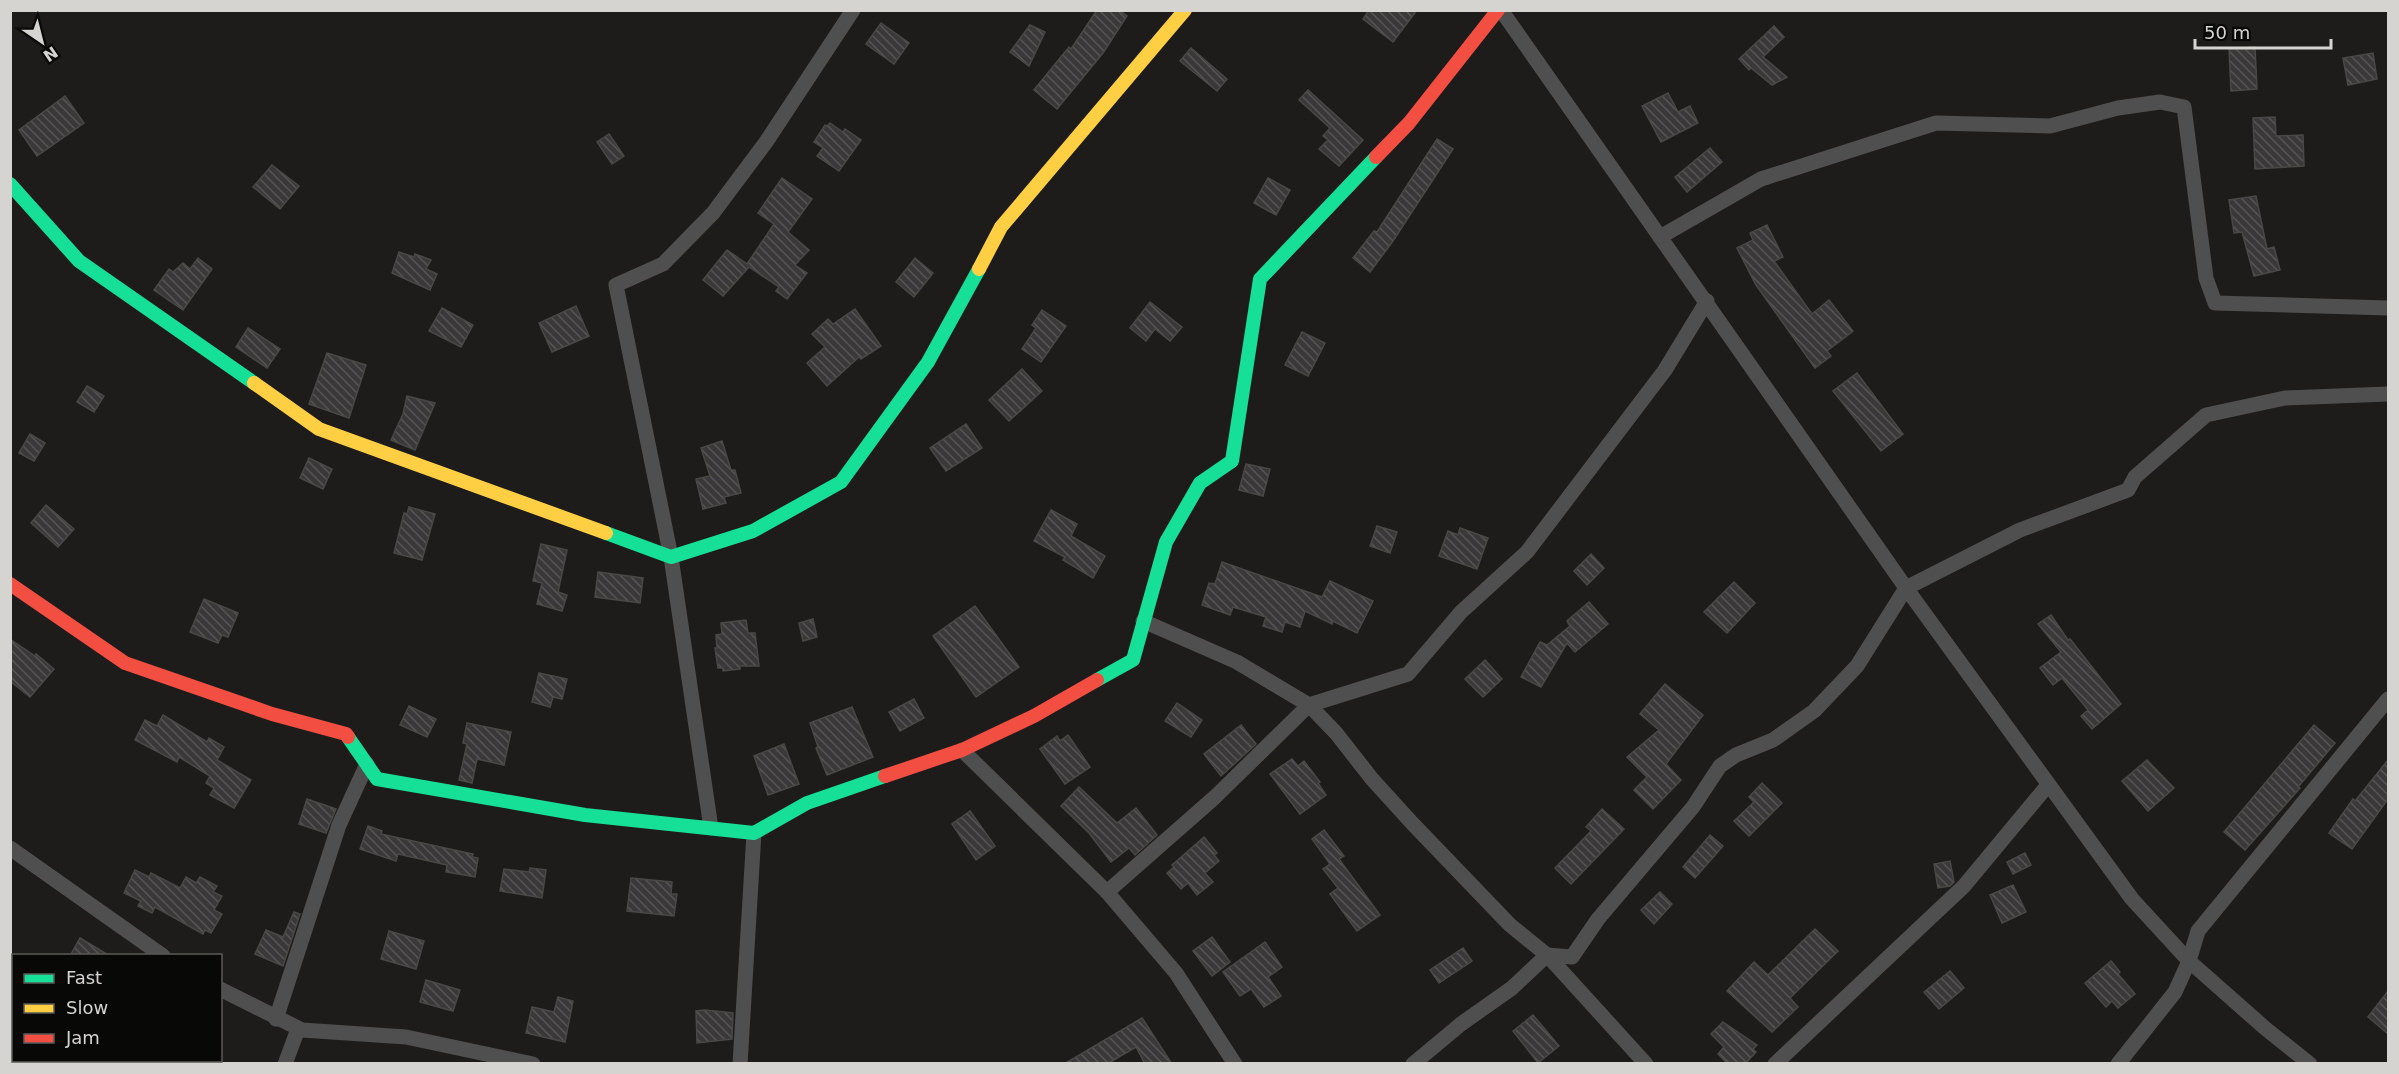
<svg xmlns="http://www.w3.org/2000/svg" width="2399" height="1074" font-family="'DejaVu Sans',sans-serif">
<defs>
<pattern id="building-back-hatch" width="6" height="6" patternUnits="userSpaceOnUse" patternTransform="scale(1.5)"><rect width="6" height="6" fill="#3a3838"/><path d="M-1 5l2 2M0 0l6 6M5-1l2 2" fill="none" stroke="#565454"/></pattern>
</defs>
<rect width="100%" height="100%" fill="#1e1c1a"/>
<g fill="url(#building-back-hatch)" stroke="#494846" stroke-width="1.5">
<polygon points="1097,10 1119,10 1127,16 1103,53 1057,109 1034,90 1069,47 1071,49"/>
<polygon points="1369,10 1417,10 1393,42 1363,19"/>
<polygon points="881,23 909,43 894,64 866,44"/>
<polygon points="1030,25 1045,32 1029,66 1010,52"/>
<polygon points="1774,26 1784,37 1763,57 1787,77 1772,85 1751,68 1749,70 1739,59"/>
<polygon points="2255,47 2257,89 2231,91 2229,49"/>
<polygon points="1191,48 1227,79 1217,91 1180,61"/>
<polygon points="2373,53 2377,79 2348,85 2343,58"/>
<polygon points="1308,90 1363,140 1339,166 1319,149 1328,140 1323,136 1330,128 1299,100"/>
<polygon points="1668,93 1678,112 1690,106 1698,123 1661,142 1642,106"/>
<polygon points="65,96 84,123 37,156 19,130"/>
<polygon points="2275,117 2276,136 2303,135 2304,166 2255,169 2253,118"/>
<polygon points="830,123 843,132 845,129 861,140 839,171 817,156 823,148 814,142 825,125 827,126"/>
<polygon points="609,134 624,156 612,164 597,142"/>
<polygon points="1437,139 1453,149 1393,241 1370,272 1353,258 1374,231 1377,232"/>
<polygon points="1710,148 1722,162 1687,192 1675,177"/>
<polygon points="272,165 299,186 280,209 253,187"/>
<polygon points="782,178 812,199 788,232 809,250 795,265 807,273 787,299 776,291 779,287 749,267 723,296 703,280 727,250 747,264 774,224 758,213"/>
<polygon points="1268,178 1290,190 1276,215 1254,203"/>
<polygon points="2256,196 2267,249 2274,247 2280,270 2254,276 2242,232 2234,233 2229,200"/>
<polygon points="1767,225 1783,257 1774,261 1812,314 1829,300 1853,331 1827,351 1831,356 1815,368 1756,285 1737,248 1753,240 1750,233"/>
<polygon points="399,252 414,257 415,254 431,260 426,269 437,274 430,290 392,273"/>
<polygon points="198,258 212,269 183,310 154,290 169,269 173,272 183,263 190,269"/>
<polygon points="915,258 933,273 914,297 896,282"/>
<polygon points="1150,302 1182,327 1170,341 1155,329 1146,341 1130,328"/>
<polygon points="576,306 589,336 552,352 539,323"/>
<polygon points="442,308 473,325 461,347 429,331"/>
<polygon points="855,309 881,346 861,359 859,357 827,386 807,363 825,347 812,334 828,319 833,324"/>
<polygon points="1042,310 1066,326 1041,362 1022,349 1036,328 1032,325"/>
<polygon points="248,328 280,349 267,368 236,347"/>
<polygon points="1302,332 1325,343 1308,376 1285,365"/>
<polygon points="327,353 366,365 349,418 309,404"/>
<polygon points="1022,369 1042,391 1009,421 989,400"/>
<polygon points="1857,373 1903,434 1881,451 1833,391"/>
<polygon points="87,386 104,396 94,412 77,402"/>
<polygon points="407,396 435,403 415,450 391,440 403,414"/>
<polygon points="966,424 982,448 946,471 930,448"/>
<polygon points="30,434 45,443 34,461 19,453"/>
<polygon points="722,441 731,470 735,470 741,493 724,497 726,503 703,509 696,479 710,476 701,448"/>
<polygon points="309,458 332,469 323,489 300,478"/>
<polygon points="1246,464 1270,469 1263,496 1239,490"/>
<polygon points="46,505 74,529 58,547 31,523"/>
<polygon points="409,507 435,514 422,560 394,553 404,513 407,514"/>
<polygon points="1051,510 1077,524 1071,536 1105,556 1093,578 1063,560 1065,557 1034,541"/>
<polygon points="1377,526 1397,532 1390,553 1370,546"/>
<polygon points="1460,528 1488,538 1477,569 1439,556 1448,531 1458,535"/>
<polygon points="541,544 567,550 558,592 567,595 562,611 537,604 542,583 533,581"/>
<polygon points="1591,554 1604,568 1587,585 1574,571"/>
<polygon points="1222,562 1322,597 1330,581 1373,601 1357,633 1333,621 1332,624 1305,611 1300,627 1285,622 1282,632 1263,626 1266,617 1233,607 1230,615 1202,605 1209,583 1215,584"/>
<polygon points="598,572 643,578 640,603 595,597"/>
<polygon points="1734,582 1755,603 1727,633 1704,612"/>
<polygon points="204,599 238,613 228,637 222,635 218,643 190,632"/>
<polygon points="1589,602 1608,624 1575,652 1567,643 1541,687 1521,677 1540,642 1547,645 1570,626 1567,621"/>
<polygon points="975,606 1019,667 976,697 933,636"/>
<polygon points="2051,615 2068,640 2070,639 2121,704 2092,729 2081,716 2088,710 2062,678 2053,685 2040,668 2061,652 2038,624"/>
<polygon points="813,619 817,637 803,641 799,623"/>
<polygon points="746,620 748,633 755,633 759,666 740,666 740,669 723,671 723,668 718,668 715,648 717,648 716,635 722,634 721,623"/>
<polygon points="10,639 35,656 36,654 54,669 30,697 10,681"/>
<polygon points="1485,660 1502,679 1483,697 1465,679"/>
<polygon points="539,673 567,679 562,699 553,697 550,707 532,702"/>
<polygon points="1665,684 1703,715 1666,764 1681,780 1653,809 1634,790 1647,777 1627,757 1659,730 1640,714"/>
<polygon points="914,699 924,718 900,731 889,712"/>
<polygon points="1177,703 1202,720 1191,737 1165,721"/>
<polygon points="409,706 436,719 427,737 400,725"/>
<polygon points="852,707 873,757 827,775 816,748 818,747 810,723"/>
<polygon points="163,715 207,742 209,738 224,747 217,760 251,780 234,808 210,795 214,788 206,783 210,776 179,757 177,762 135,740 145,720 157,726"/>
<polygon points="467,723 511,732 504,765 477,759 472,783 459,780 467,744 463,743"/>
<polygon points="1241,725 1256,744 1221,776 1204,754"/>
<polygon points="2314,725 2335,743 2298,787 2300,788 2245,850 2224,832"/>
<polygon points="1068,735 1090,767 1065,784 1040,749 1057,736 1060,741"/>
<polygon points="784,744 799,784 768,795 754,756"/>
<polygon points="1292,759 1298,766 1304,761 1320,782 1318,783 1326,795 1300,814 1270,774"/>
<polygon points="2147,760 2174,788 2148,811 2122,781"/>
<polygon points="2388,760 2388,799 2352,849 2329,833 2353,799 2355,801"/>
<polygon points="1762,783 1782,803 1749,836 1734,821 1754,802 1749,797"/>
<polygon points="1079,787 1117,823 1136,808 1157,835 1135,855 1129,848 1111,862 1089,833 1061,806"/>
<polygon points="307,799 336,809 326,833 299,824"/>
<polygon points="1602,809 1624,829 1571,884 1555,868 1591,831 1586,827"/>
<polygon points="970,811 995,846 976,860 952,824"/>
<polygon points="368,826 382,831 381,834 473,854 472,857 478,858 475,877 446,872 447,865 398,854 396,861 360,849"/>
<polygon points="1324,830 1344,856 1339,859 1380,915 1357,931 1330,894 1338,888 1323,869 1330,864 1312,839"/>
<polygon points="1710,835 1723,846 1695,878 1683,867"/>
<polygon points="1204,837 1217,853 1214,855 1219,861 1205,873 1213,882 1197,895 1188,883 1181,889 1167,873 1174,867 1172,865"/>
<polygon points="2025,853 2031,865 2013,874 2007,862"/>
<polygon points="1950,861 1954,882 1950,886 1938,888 1934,864"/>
<polygon points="530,868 546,870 542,898 500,891 504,869 529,872"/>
<polygon points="135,870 149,877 151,873 180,888 186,877 196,883 200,877 217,886 213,892 222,896 214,910 222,914 211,933 205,930 203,934 155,907 152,913 138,906 141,901 124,893"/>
<polygon points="631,878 672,882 671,894 677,894 674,916 627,911"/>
<polygon points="2013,885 2026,912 2002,923 1990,895"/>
<polygon points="1660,892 1672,904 1654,924 1641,910"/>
<polygon points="294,912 300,914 283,966 255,954 266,930 283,937"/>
<polygon points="1815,929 1838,951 1790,998 1798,1007 1772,1032 1727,991 1754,962 1768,975"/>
<polygon points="389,931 424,941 416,969 381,959"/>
<polygon points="1212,937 1230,962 1212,976 1193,951"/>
<polygon points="80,938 110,956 70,956"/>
<polygon points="1265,942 1282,967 1268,977 1281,996 1264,1007 1251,989 1240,996 1223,972"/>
<polygon points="1463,948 1472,961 1439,983 1430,970"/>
<polygon points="2111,961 2120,972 2118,974 2135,994 2118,1008 2112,1001 2106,1007 2085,983"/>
<polygon points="1950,971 1964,988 1939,1009 1924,992"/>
<polygon points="426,980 460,990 453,1011 420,1002"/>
<polygon points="2388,991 2388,1034 2368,1017"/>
<polygon points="558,997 573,1001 565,1042 526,1033 532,1007 554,1012"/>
<polygon points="705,1010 733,1013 732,1039 697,1043 696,1011"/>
<polygon points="1533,1015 1559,1046 1538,1063 1513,1031"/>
<polygon points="1142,1018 1172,1064 1145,1064 1136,1047 1107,1064 1064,1064"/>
<polygon points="1723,1022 1757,1045 1753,1049 1756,1052 1745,1064 1728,1064 1718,1054 1724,1047 1711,1034"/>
</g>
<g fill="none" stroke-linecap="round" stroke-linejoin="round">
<g stroke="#4f4f4f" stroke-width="15">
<polyline points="1501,10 1906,588 2132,899 2189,961 2266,1029 2310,1064"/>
<polyline points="1660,237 1761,179 1936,123 2050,126 2118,108 2160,102 2184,107 2206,278 2215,303 2388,308"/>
<polyline points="1143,621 1237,662 1309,705 1336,733 1372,779 1412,823 1510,925 1547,955 1646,1064"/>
<polyline points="962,750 1107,892 1176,973 1235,1064"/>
<polyline points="711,828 671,557 616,285 663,264 713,213 766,142 853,10"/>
<polyline points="10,848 163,956"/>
<polyline points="1107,892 1215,797 1309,705 1408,674 1461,612 1527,552 1665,370 1707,301"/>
<polyline points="220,989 302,1030 406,1037 533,1064"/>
<polyline points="276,1019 339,825 367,764"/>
<polyline points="285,1064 298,1029"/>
<polyline points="740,1064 754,833"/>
<polyline points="1413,1064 1461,1024 1512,988 1547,955 1572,957 1598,919 1693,807 1720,766 1736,755 1773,740 1814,711 1857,666 1906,588 2020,530 2128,490 2135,477 2206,415 2285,398 2388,394"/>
<polyline points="1775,1064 1964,886 2048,785"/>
<polyline points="2118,1064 2175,992 2189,961 2198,931 2388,699"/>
</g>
<g stroke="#16e098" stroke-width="14">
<polyline points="10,184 79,261 254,383"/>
<polyline points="606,533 671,557 753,531 841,482 928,362 979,269"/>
<polyline points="1097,680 1133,660 1166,542 1200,483 1232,461 1260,279 1376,157"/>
<polyline points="348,737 377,779 585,815 754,833 807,803 885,776"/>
</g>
<g stroke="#ffcf43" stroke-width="14">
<polyline points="979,269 1001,227 1185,10"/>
<polyline points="254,383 319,429 606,533"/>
</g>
<g stroke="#f24e42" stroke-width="14">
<polyline points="1376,157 1409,123 1498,10"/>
<polyline points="10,584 125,663 272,714 346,734 348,737"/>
<polyline points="885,776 962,750 1034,716 1097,680"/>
</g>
</g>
<rect width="2399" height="1074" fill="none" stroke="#d5d4d1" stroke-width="24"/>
<rect x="12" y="954" width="210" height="108" fill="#080806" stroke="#5a5a57" stroke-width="1.5"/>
<rect x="24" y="974" width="30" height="9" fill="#16e098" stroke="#5a5a57" stroke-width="1.5"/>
<text x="66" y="984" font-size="18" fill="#d5d4d1">Fast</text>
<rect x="24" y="1004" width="30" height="9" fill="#ffcf43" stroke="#5a5a57" stroke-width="1.5"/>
<text x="66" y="1014" font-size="18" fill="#d5d4d1">Slow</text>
<rect x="24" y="1034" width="30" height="9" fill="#f24e42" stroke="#5a5a57" stroke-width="1.5"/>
<text x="66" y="1044" font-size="18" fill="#d5d4d1">Jam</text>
<g transform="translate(42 42) rotate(145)" stroke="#080806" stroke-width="4.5" paint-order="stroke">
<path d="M0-4.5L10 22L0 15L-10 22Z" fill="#d5d4d1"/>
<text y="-9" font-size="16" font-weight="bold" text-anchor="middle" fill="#d5d4d1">N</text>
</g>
<path d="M2195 39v9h136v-9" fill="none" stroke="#d5d4d1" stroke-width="3"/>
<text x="2204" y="39" font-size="18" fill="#d5d4d1" stroke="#080806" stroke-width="4.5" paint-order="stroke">50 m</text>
</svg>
